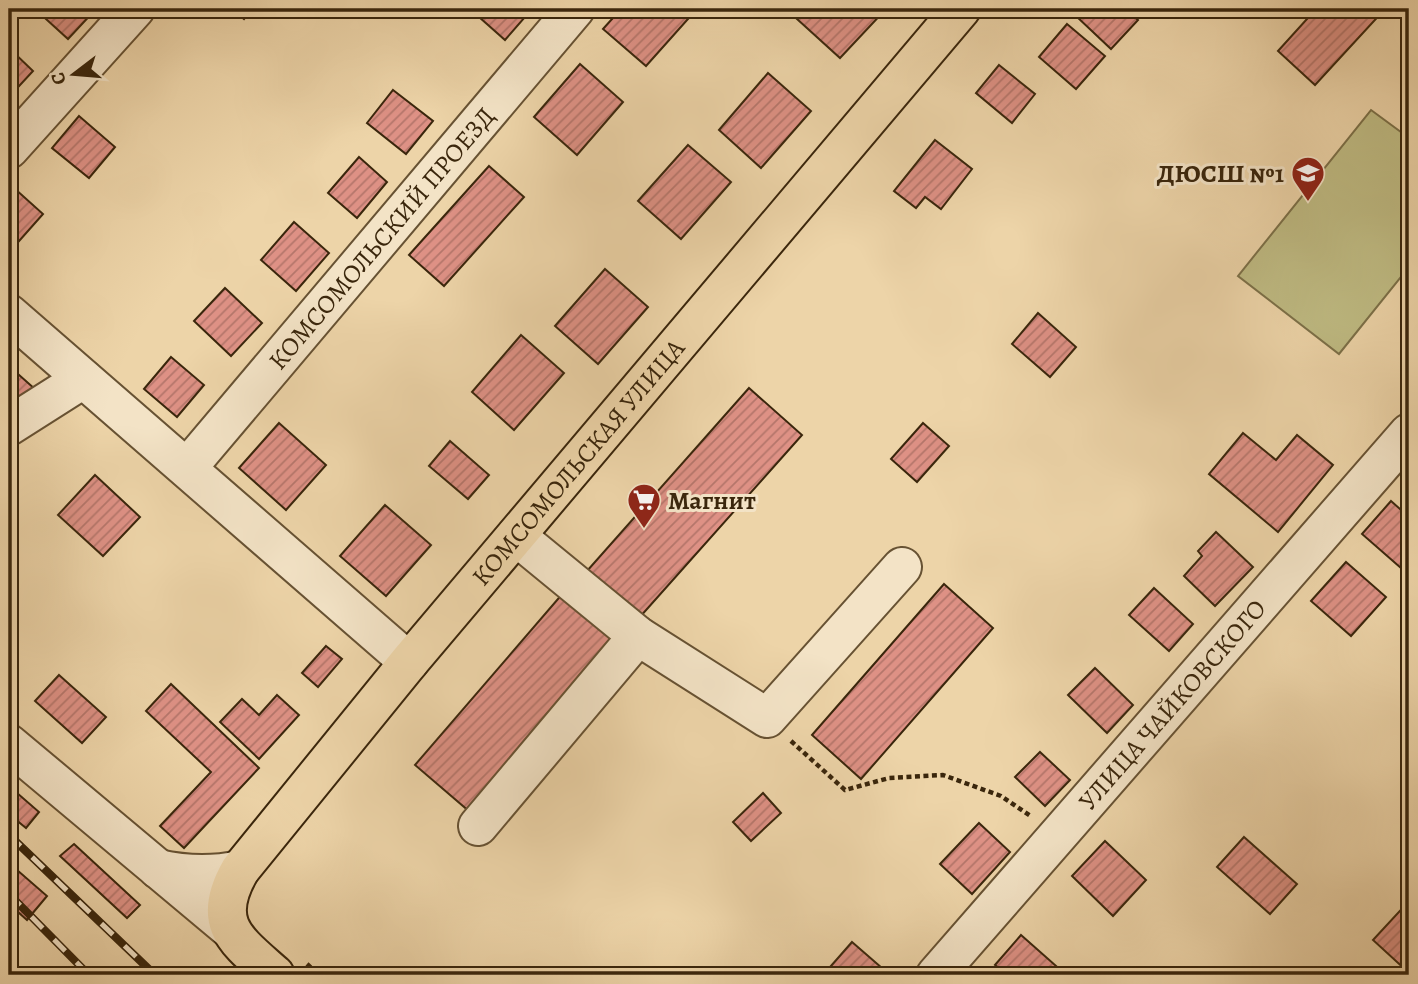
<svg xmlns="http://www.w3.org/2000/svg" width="1418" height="984" font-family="Alegreya,serif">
<defs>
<pattern id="building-hatch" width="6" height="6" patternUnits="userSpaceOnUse" patternTransform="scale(1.75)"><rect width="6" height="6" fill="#de9185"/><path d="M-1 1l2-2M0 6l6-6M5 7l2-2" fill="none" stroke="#b5766b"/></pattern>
</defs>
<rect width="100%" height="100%" fill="#edd4a8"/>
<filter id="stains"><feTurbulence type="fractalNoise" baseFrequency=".00286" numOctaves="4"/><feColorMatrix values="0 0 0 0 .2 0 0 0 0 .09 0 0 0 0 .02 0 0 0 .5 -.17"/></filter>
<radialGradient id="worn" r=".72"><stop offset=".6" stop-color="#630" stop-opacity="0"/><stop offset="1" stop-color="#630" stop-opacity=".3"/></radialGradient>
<polygon fill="#bfbb83" stroke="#7c7048" stroke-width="2" points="1371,110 1409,138 1409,267 1339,354 1238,276"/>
<g fill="url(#building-hatch)" stroke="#3a260c" stroke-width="2">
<polygon points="35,9 96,9 68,39"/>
<polygon points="232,9 252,9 244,19"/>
<polygon points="470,9 532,9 505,40"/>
<polygon points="621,9 695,9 696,10 646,66 603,29"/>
<polygon points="786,9 886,9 840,58"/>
<polygon points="1083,9 1126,9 1138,20 1111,49 1076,16"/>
<polygon points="1316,9 1385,9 1315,85 1278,51"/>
<polygon points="1067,24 1105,56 1076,89 1039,57"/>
<polygon points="9,48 33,71 9,97"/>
<polygon points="580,64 623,102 577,155 534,117"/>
<polygon points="999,65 1035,94 1012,123 976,93"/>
<polygon points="768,73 811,111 761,168 719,130"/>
<polygon points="393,90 433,121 406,154 367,123"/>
<polygon points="79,116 115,147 89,178 52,148"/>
<polygon points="935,140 972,169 941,209 925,197 916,208 894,191"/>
<polygon points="688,145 731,182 681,239 638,201"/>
<polygon points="359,157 387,182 357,218 328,193"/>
<polygon points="489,166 524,197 444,286 409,255"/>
<polygon points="14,188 43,214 12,249 9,246 9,193"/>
<polygon points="294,222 329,253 296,291 261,260"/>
<polygon points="605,269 648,307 598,364 555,326"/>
<polygon points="225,288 262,323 231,356 194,321"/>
<polygon points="1038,313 1076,347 1050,377 1012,344"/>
<polygon points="521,335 564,373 514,430 472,392"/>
<polygon points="171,357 204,385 177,417 144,389"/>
<polygon points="9,366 36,390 9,404"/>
<polygon points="749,388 802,435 639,618 587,571"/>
<polygon points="279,423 326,465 286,510 239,468"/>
<polygon points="923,423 949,446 917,482 891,459"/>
<polygon points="1243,433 1276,460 1297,435 1333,465 1278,532 1209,474"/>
<polygon points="450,441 489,475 468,499 429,466"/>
<polygon points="9,453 17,460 9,468"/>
<polygon points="95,475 140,517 103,556 58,515"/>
<polygon points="1391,501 1409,517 1409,575 1362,534"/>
<polygon points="385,505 431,545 386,596 340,556"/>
<polygon points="1216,532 1253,567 1215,606 1184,576 1202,556 1198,551"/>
<polygon points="1346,562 1386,597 1351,636 1311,601"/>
<polygon points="944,584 993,628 861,779 812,735"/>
<polygon points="1154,588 1193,624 1169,651 1129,615"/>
<polygon points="564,592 619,639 470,812 415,765"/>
<polygon points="326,646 342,659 318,687 302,673"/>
<polygon points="1095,668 1133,705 1107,733 1068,695"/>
<polygon points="59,675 106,717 82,743 35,701"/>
<polygon points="171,684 259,768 184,848 160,826 211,772 146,711"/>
<polygon points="277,695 299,715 259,759 220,722 242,699 259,715"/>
<polygon points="1040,752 1070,780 1045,806 1015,777"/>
<polygon points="9,786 39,812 26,828 9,814"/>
<polygon points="763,793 781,813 751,841 733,822"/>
<polygon points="979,823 1010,852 972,894 940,864"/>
<polygon points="1244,837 1297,884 1270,914 1217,867"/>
<polygon points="1105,841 1146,880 1113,916 1072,876"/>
<polygon points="74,844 140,905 127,918 60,856"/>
<polygon points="9,863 47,896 27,920 9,904"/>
<polygon points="1409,901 1409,973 1373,940"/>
<polygon points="1021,935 1064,973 1062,975 1007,975 995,965"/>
<polygon points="852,942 890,975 842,975 831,966"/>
</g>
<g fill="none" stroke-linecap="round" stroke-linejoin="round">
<defs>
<g id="minor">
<polyline points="9,149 135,9"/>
<polyline points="9,314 409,662"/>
<polyline points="9,426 83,379"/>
<path id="s1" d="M187,468l388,-459"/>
<polyline points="516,536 638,636 767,718 902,567"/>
<polyline points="9,744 230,929"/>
<polyline points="478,826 638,636"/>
<path d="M158,869c27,6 54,7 82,1"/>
<path id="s2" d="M936,975l473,-542"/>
</g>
<g id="major">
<path id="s3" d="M275,975c-38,-34 -66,-51 -35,-105l169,-208 552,-653"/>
</g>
</defs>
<use href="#minor" stroke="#675233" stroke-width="42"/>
<use href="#major" stroke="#3a260c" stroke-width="42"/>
<g stroke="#3a260c" stroke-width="4.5" stroke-dasharray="5 3.5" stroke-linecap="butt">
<polyline points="791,741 845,790 889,778 943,775 1001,796 1032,817"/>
<polyline points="307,964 319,975"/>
</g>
<use href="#minor" stroke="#f3e3c6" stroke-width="38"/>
<use href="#major" stroke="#edd4a8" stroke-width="38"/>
<defs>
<g id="rail">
<polyline points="9,835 155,975"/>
<polyline points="9,894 89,975"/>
</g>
</defs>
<use href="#rail" stroke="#3a260c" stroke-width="8"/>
<use href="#rail" stroke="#f3e3c6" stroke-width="5" stroke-dasharray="16" stroke-linecap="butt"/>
</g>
<defs>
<symbol id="school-pin" viewBox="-11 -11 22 30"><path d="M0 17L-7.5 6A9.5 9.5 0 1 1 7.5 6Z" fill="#8f2418" stroke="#f3e3c6"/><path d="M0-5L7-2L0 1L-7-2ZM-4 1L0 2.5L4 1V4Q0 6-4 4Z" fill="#fff"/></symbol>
<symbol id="supermarket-pin" viewBox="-11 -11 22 30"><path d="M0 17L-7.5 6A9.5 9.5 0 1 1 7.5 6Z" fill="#8f2418" stroke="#f3e3c6"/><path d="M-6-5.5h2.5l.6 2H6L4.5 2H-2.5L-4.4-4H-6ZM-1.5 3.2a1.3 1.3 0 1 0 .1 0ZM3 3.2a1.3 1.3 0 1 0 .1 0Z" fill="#fff"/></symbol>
</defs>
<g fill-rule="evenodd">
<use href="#school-pin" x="1289" y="154" width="38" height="52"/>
<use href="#supermarket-pin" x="625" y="481" width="38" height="52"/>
</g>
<g text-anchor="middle" stroke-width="6" stroke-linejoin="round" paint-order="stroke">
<g font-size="26" font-weight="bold" fill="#3a260c" stroke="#f3e3c6" text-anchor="end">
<text x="1284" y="182">ДЮСШ №1</text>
<text x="668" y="509" text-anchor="start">Магнит</text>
</g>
<g font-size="26" fill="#3a260c" stroke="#f3e3c6">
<text dy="9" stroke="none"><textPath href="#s1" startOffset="301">КОМСОМОЛЬСКИЙ ПРОЕЗД</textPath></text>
<text dy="9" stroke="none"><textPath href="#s3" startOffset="656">КОМСОМОЛЬСКАЯ УЛИЦА</textPath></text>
<text dy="9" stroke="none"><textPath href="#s2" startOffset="359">УЛИЦА ЧАЙКОВСКОГО</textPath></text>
</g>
</g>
<rect width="1418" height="984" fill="none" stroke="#edd4a8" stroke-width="35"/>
<rect x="10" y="10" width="1397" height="963" fill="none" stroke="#3a260c" stroke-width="3.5"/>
<rect x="18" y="18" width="1383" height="949" fill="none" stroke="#3a260c" stroke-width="2"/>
<g transform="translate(74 74) rotate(254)" stroke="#f3e3c6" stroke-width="5" paint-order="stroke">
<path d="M0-5L12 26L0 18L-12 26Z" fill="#3a260c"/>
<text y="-10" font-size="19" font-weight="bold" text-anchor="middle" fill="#3a260c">С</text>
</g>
<rect width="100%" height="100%" filter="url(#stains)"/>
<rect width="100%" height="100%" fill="url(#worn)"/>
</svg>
